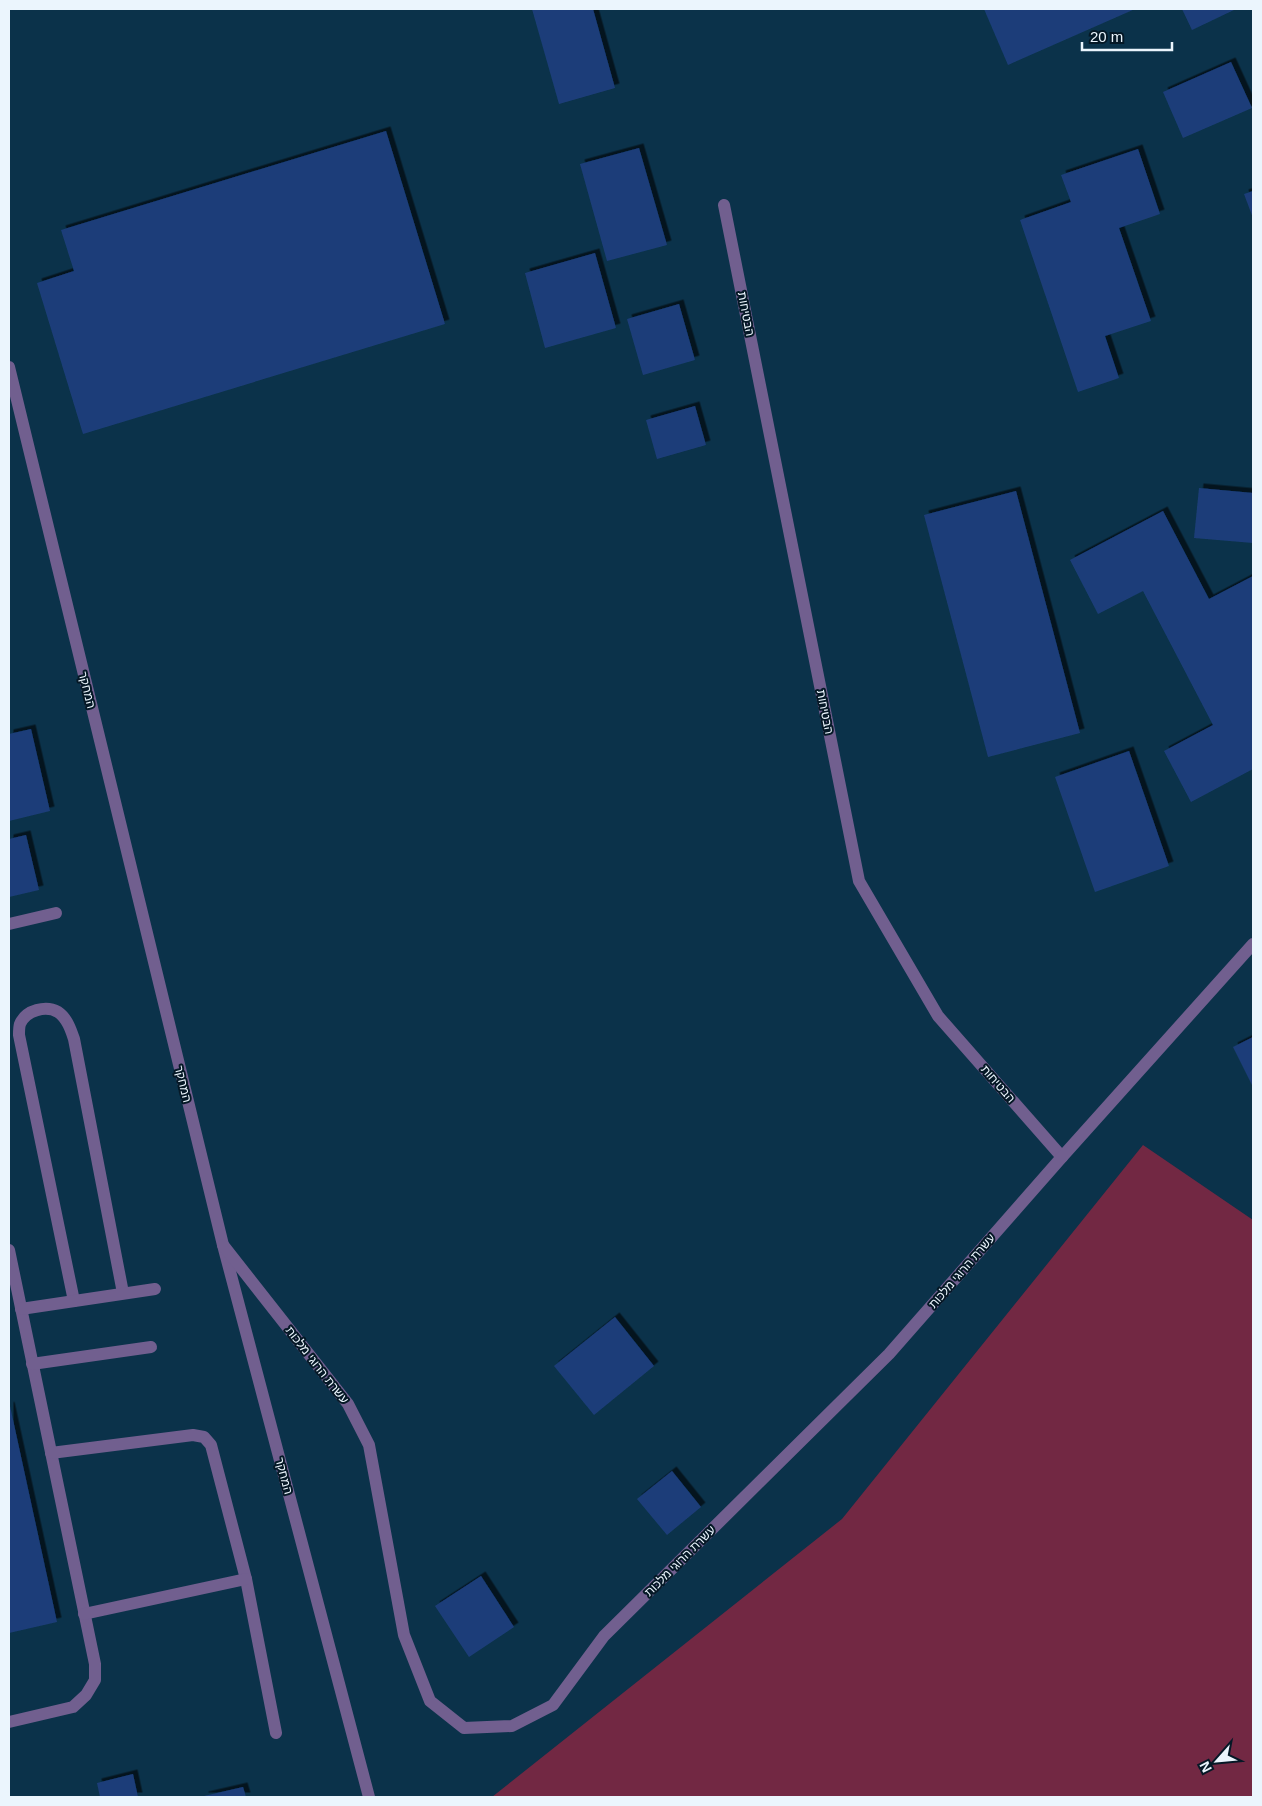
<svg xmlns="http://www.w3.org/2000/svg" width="1262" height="1806" font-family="Arial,Heebo,sans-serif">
<defs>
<filter id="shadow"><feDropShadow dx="4.5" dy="-4.5" stdDeviation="0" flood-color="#0009"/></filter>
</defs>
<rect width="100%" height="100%" fill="#0b324a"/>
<polygon fill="#722843" points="1143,1145 1253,1220 1253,1797 492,1797 842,1519"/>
<g fill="#1c3e79" filter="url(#shadow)">
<polygon points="532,9 593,9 615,88 559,104"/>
<polygon points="984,9 1135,9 1008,65"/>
<polygon points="1182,9 1236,9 1192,30"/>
<polygon points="1231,62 1252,108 1183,138 1163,92"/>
<polygon points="386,131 445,324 83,434 37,283 74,271 61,230"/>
<polygon points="639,148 667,245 607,261 580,164"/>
<polygon points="1138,149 1160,214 1119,228 1151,321 1105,336 1119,378 1078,392 1020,220 1071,202 1061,175"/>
<polygon points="1253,191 1253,218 1244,194"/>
<polygon points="595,253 616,328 545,348 525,273"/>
<polygon points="679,304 695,360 643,375 627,319"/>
<polygon points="695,406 706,445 657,459 646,420"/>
<polygon points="1199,488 1253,493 1253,543 1194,538"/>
<polygon points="1016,491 1080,733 988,757 924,515"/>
<polygon points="1163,511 1209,599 1253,576 1253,769 1191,802 1164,751 1213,725 1143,591 1098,614 1070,560"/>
<polygon points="31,729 50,811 9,821 9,734"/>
<polygon points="1129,751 1169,866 1095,892 1055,777"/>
<polygon points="26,835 39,890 9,897 9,839"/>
<polygon points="1253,1037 1253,1087 1233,1047"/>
<polygon points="615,1317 654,1366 594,1415 554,1366"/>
<polygon points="10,1406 57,1622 9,1633 9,1407"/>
<polygon points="672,1471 701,1507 667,1535 637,1499"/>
<polygon points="481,1576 514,1627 469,1657 435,1606"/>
<polygon points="133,1774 138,1797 100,1797 97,1783"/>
<polygon points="243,1787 246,1797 204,1797 204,1796"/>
</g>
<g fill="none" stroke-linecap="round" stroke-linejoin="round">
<g stroke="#715f8f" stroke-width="12">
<polyline points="724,205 859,881 938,1016 1062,1157"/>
<polyline points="9,367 223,1245 369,1797"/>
<polyline points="9,924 56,913"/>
<polyline points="223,1245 348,1404 369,1445 404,1635 430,1701 464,1728 512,1726 553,1705 604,1636 889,1354 1062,1157 1253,944"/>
<polyline points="9,1250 95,1664 95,1680 86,1695 73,1707 9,1722"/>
<path d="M74,1301l-55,-266c0,-3 0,-8 1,-11 6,-14 26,-19 38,-12 9,6 13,18 16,27l49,254"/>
<polyline points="21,1309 155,1289"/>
<polyline points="32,1364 151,1347"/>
<polyline points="51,1453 193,1435 204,1437 211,1445 246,1579 276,1733"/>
<polyline points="84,1614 246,1579"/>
</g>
</g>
<g text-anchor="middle" stroke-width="4" stroke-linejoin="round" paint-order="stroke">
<g font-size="12" fill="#ebf5fd" stroke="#051826">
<text transform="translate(746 314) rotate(79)" y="4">הבטיחות</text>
<text transform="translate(87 690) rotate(76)" y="4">המחקר</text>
<text transform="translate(825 712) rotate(79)" y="4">הבטיחות</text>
<text transform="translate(183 1084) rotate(76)" y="4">המחקר</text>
<text transform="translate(998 1084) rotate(49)" y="4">הבטיחות</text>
<text transform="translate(962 1271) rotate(-49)" y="4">עשרת הרוגי מלכות</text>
<text transform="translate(317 1365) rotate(52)" y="4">עשרת הרוגי מלכות</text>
<text transform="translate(284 1476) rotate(75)" y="4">המחקר</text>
<text transform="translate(680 1561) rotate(-45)" y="4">עשרת הרוגי מלכות</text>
</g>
</g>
<rect width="1262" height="1806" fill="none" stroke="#ebf5fd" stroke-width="20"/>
<g transform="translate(1217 1761) rotate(243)" stroke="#051826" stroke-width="4" paint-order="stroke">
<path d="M0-4L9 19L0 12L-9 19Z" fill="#ebf5fd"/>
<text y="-8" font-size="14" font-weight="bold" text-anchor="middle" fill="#ebf5fd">N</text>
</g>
<path d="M1082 42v8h90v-8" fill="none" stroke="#ebf5fd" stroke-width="2.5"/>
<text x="1090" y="42" font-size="15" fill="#ebf5fd" stroke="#051826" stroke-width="4" paint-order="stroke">20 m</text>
</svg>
